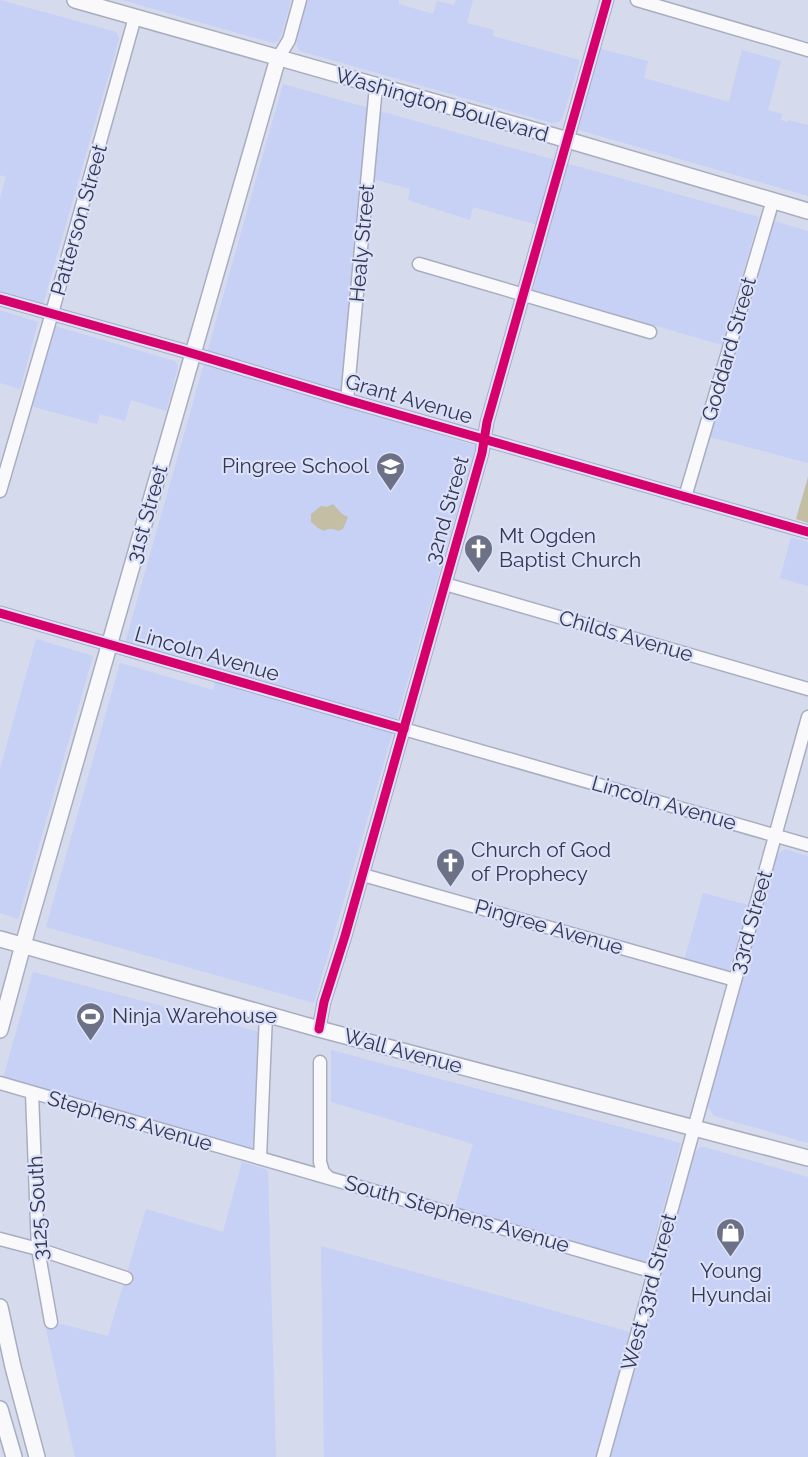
<svg xmlns="http://www.w3.org/2000/svg" width="808" height="1457" font-family="Raleway,sans-serif">
<rect width="100%" height="100%" fill="#d5daed"/>
<g fill="#c7d0f5">
<polygon points="0,0 113,31 117,33 119,39 43,304 0,292 0,199 6,177 0,175"/>
<polygon points="122,0 291,0 281,36 278,41 273,43"/>
<polygon points="308,0 399,0 399,4 433,14 437,1 454,5 456,0 473,0 467,23 494,30 493,36 580,60 563,117 559,122 552,123 300,51 297,47 297,40"/>
<polygon points="598,48 648,61 644,78 729,102 742,50 781,61 768,110 782,114 781,120 787,122 788,120 808,125 808,196 579,130 577,126"/>
<polygon points="283,84 759,217 722,345 533,290 549,228 473,207 470,220 408,200 410,189 373,179 353,397 319,388 317,397 476,446 314,1003 46,927 120,663 213,690 218,671 125,643"/>
<polygon points="774,221 808,231 808,463 710,437 771,222"/>
<polygon points="0,310 38,322 20,389 0,383"/>
<polygon points="55,326 175,361 178,366 177,370 166,411 131,400 125,421 100,414 97,424 30,406 54,327"/>
<polygon points="791,537 808,542 808,586 780,578"/>
<polygon points="36,639 93,656 18,919 0,913 0,769"/>
<polygon points="784,849 808,856 808,1143 714,1116 707,1106 777,855"/>
<polygon points="703,893 748,905 730,969 723,972 684,961"/>
<polygon points="33,972 260,1032 255,1152 3,1078"/>
<polygon points="331,1050 681,1143 646,1270 453,1213 473,1144 331,1102"/>
<polygon points="700,1147 704,1147 808,1177 808,1457 610,1457 695,1152"/>
<polygon points="242,1162 268,1170 276,1457 75,1457 45,1325 62,1324 108,1336 146,1209 223,1232"/>
<polygon points="321,1246 630,1332 597,1457 324,1457"/>
</g>
<g fill="#c4bea5">
<polygon points="808,477 808,523 796,519"/>
<path d="M333,504l9,10 6,3 -5,12 -5,2c-6,-3 -9,-3 -14,0l-6,-3 -7,-6v-8l10,-8 6,1z"/>
</g>
<g fill="none" stroke-linecap="round" stroke-linejoin="round">
<defs>
<g id="minor">
<polyline points="637,0 808,50"/>
<polyline points="278,58 289,40 300,0"/>
<polyline points="419,264 650,332"/>
<polyline points="0,299 181,350 347,400 808,532"/>
<polyline points="347,400 376,86"/>
<polyline points="0,491 52,313 135,17"/>
<polyline points="685,497 773,200"/>
<polyline points="445,584 808,689"/>
<polyline points="0,613 808,845"/>
<polyline points="363,875 735,980"/>
<polyline points="319,1029 324,1002 345,936 482,453 487,422 607,0"/>
<polyline points="320,1062 320,1162 323,1172 327,1176"/>
<polyline points="0,1083 654,1272"/>
<polyline points="32,1093 38,1249 51,1322"/>
<polyline points="260,1158 266,1014"/>
<polyline points="0,1239 38,1249 126,1278"/>
<polyline points="603,1457 808,717"/>
</g>
<g id="major">
<polyline points="75,0 537,131 808,211"/>
<polyline points="0,939 319,1029 808,1158"/>
<polyline points="0,1030 23,945 278,58"/>
<polyline points="0,1307 13,1367 37,1457"/>
<polyline points="0,1409 14,1457"/>
</g>
</defs>
<use href="#minor" stroke="#a9adc0" stroke-width="15"/>
<use href="#major" stroke="#a9adc0" stroke-width="18"/>
<use href="#minor" stroke="#f9f9fc" stroke-width="12"/>
<use href="#major" stroke="#f9f9fc" stroke-width="15"/>
<defs>
<g id="cycleway">
<polyline points="0,299 181,350 347,400 808,532"/>
<polyline points="0,613 404,729"/>
<polyline points="319,1029 324,1002 345,936 482,453 487,422 607,0"/>
</g>
</defs>
<use href="#cycleway" stroke="#dce1fa" stroke-width="13"/>
<use href="#cycleway" stroke="#d6006c" stroke-width="9"/>
</g>
<defs>
<symbol id="school-pin" viewBox="-11 -11 22 30"><path d="M0 17L-7.5 6A9.5 9.5 0 1 1 7.5 6Z" fill="#6c7186" stroke="#dce1fa"/><path d="M0-5L7-2L0 1L-7-2ZM-4 1L0 2.5L4 1V4Q0 6-4 4Z" fill="#fff"/></symbol>
<symbol id="church-pin" viewBox="-11 -11 22 30"><path d="M0 17L-7.5 6A9.5 9.5 0 1 1 7.5 6Z" fill="#6c7186" stroke="#dce1fa"/><path d="M-1.2-6h2.4v3.5h3.3v2.4h-3.3V6h-2.4V-.1h-3.3v-2.4h3.3Z" fill="#fff"/></symbol>
<symbol id="stadium-pin" viewBox="-11 -11 22 30"><path d="M0 17L-7.5 6A9.5 9.5 0 1 1 7.5 6Z" fill="#6c7186" stroke="#dce1fa"/><path d="M0-5a6.5 5 0 1 0 0 10a6.5 5 0 1 0 0-10ZM-3.5-1.8h7v3.6h-7Z" fill="#fff"/></symbol>
<symbol id="shop-pin" viewBox="-11 -11 22 30"><path d="M0 17L-7.5 6A9.5 9.5 0 1 1 7.5 6Z" fill="#6c7186" stroke="#dce1fa"/><path d="M-5-2.5h2.3a2.7 3.5 0 0 1 5.4 0H5L5.5 6h-11ZM-1.5-2.5h3a1.5 2.3 0 0 0-3 0Z" fill="#fff"/></symbol>
</defs>
<g fill-rule="evenodd">
<use href="#school-pin" x="374" y="450" width="33" height="45"/>
<use href="#church-pin" x="462" y="532" width="33" height="45"/>
<use href="#church-pin" x="434" y="846" width="33" height="45"/>
<use href="#stadium-pin" x="74" y="1000" width="33" height="45"/>
<use href="#shop-pin" x="714" y="1216" width="33" height="45"/>
</g>
<g text-anchor="middle" stroke-width="4.5" stroke-linejoin="round" paint-order="stroke">
<g font-size="21" fill="#33384f" stroke="#dce1fa">
<text transform="translate(442 105) rotate(16)" y="7">Washington Boulevard</text>
<text transform="translate(79 220) rotate(-74)" y="7">Patterson Street</text>
<text transform="translate(362 243) rotate(-85)" y="7">Healy Street</text>
<text transform="translate(729 349) rotate(-74)" y="7">Goddard Street</text>
<text transform="translate(409 399) rotate(16)" y="7">Grant Avenue</text>
<text transform="translate(447 510) rotate(-74)" y="7">32nd Street</text>
<text transform="translate(147 514) rotate(-74)" y="7">31st Street</text>
<text transform="translate(626 636) rotate(16)" y="7">Childs Avenue</text>
<text transform="translate(207 654) rotate(16)" y="7">Lincoln Avenue</text>
<text transform="translate(664 803) rotate(16)" y="7">Lincoln Avenue</text>
<text transform="translate(751 922) rotate(-74)" y="7">33rd Street</text>
<text transform="translate(549 927) rotate(16)" y="7">Pingree Avenue</text>
<text transform="translate(403 1051) rotate(15)" y="7">Wall Avenue</text>
<text transform="translate(130 1121) rotate(16)" y="7">Stephens Avenue</text>
<text transform="translate(38 1208) rotate(-93)" y="7">3125 South</text>
<text transform="translate(457 1214) rotate(16)" y="7">South Stephens Avenue</text>
<text transform="translate(649 1292) rotate(-75)" y="7">West 33rd Street</text>
</g>
<g font-size="21" fill="#33384f" stroke="#dce1fa" text-anchor="start">
<text x="369" y="473" text-anchor="end">Pingree School</text>
<text x="499" y="543">Mt Ogden<tspan x="499" dy="24">Baptist Church</tspan></text>
<text x="471" y="857">Church of God<tspan x="471" dy="24">of Prophecy</tspan></text>
<text x="112" y="1023">Ninja Warehouse</text>
<text x="731" y="1278" text-anchor="middle">Young<tspan x="731" dy="24">Hyundai</tspan></text>
</g>
</g>
</svg>
